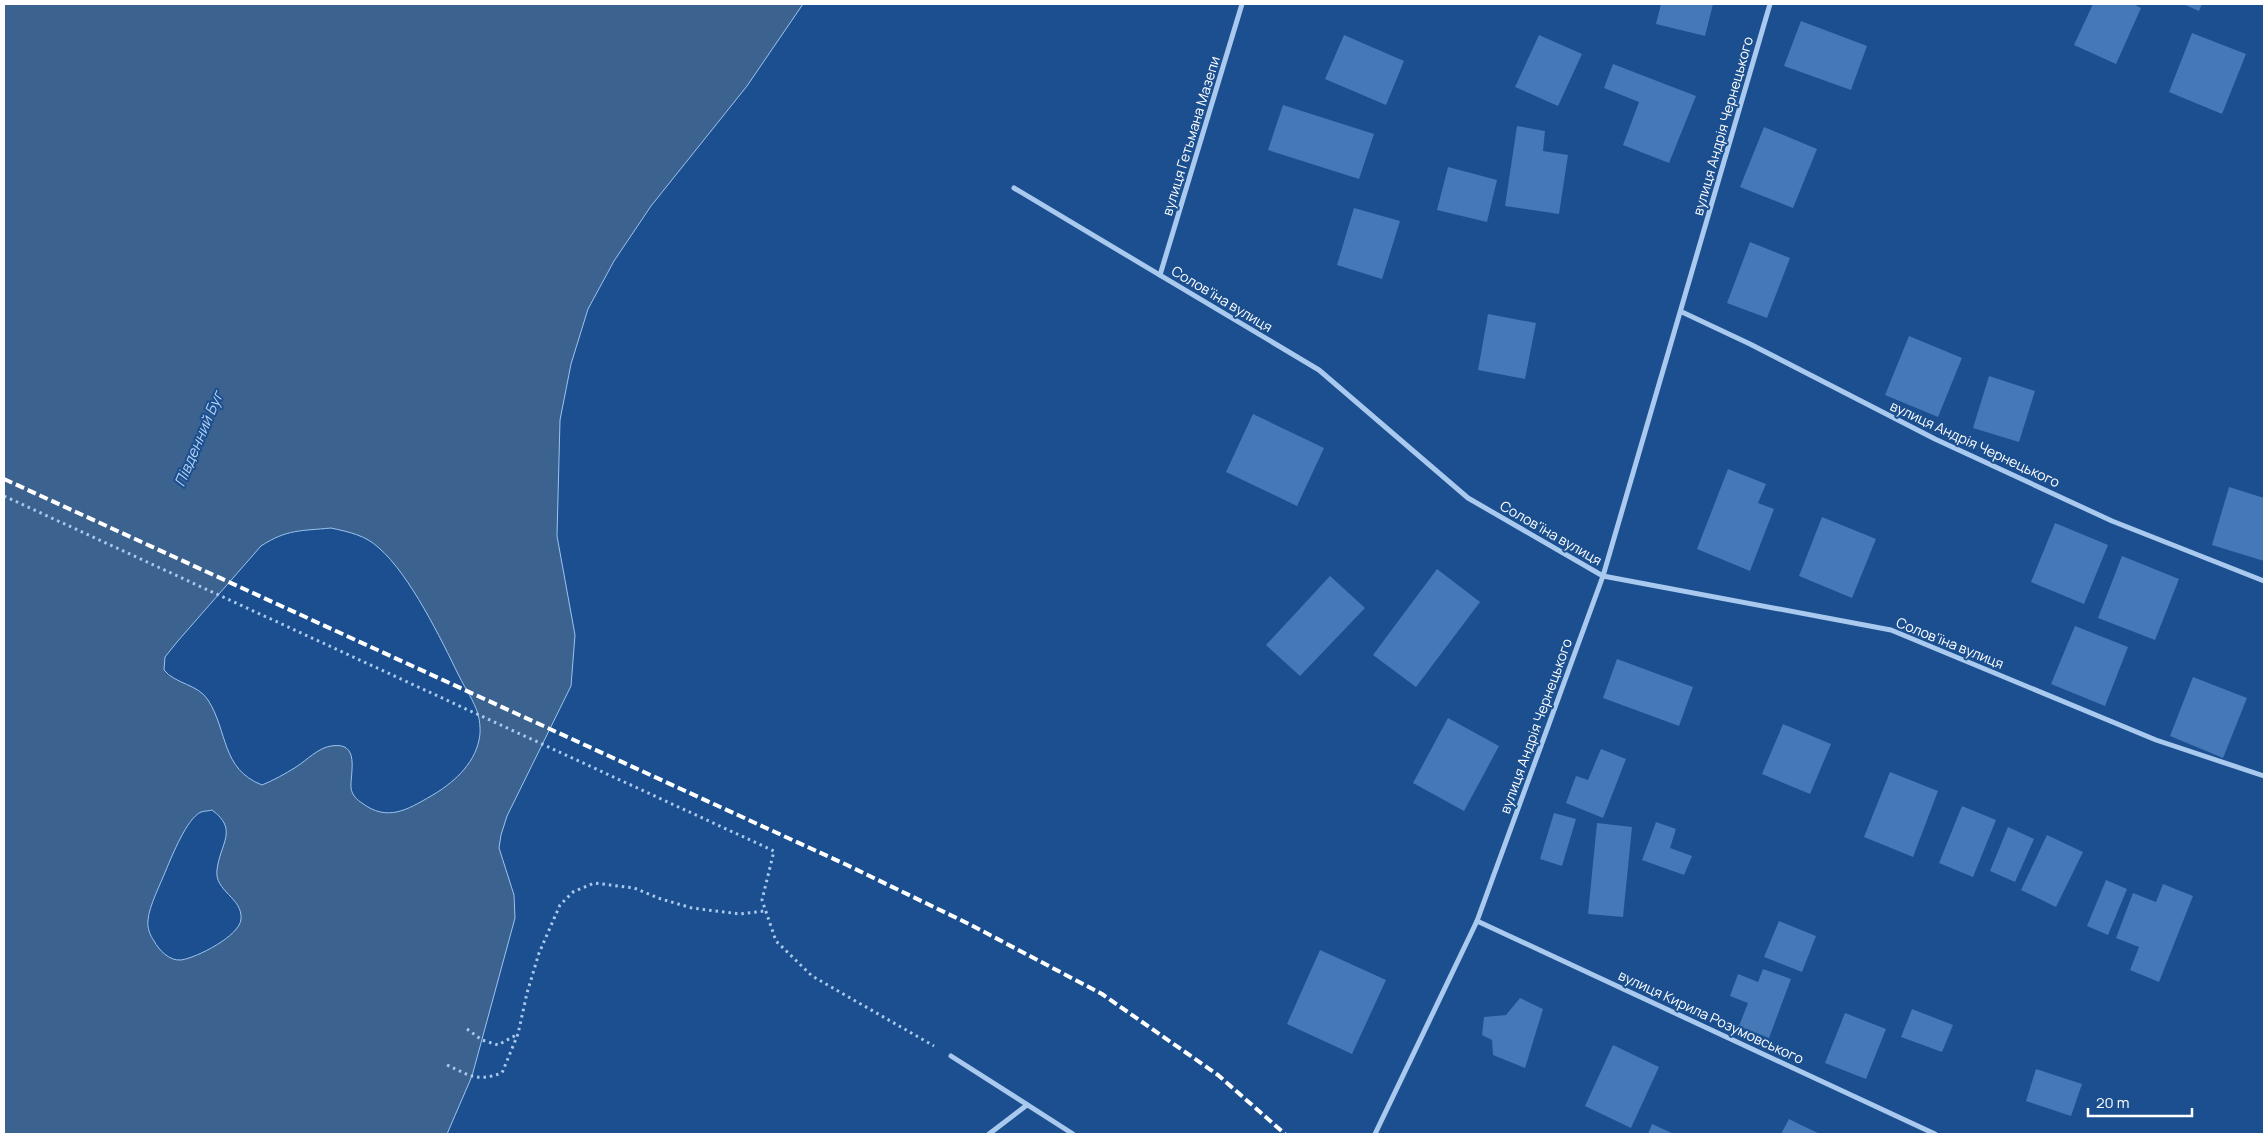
<svg xmlns="http://www.w3.org/2000/svg" width="2268" height="1138" font-family="Manrope,sans-serif">
<rect width="100%" height="100%" fill="#1b4f8f"/>
<path fill="#3c6290" stroke="#9cc4f0" fill-rule="evenodd" d="M4,4h799l-56,82 -96,120 -37,55 -26,48 -17,55 -11,56 -3,116 18,99 -4,51 -64,130 -6,19 -2,13 15,47 1,23 -43,158 -25,58h-443zM331,528c18,4 34,7 48,20 31,27 62,91 80,128 6,12 15,25 19,38 2,8 3,18 1,26 -5,25 -27,44 -48,56 -24,14 -44,26 -69,7 -5,-3 -10,-8 -11,-15 -1,-15 10,-47 -20,-42 -13,2 -24,14 -35,21 -11,7 -22,13 -34,18 -41,-16 -34,-54 -54,-85 -10,-16 -33,-16 -44,-30l1,-13 12,-15 84,-96c26,-17 40,-15 70,-18zM212,810c27,20 8,33 5,60 -3,21 26,28 24,49 -1,17 -45,39 -60,41 -12,1 -22,-10 -27,-19 -4,-6 -7,-13 -6,-21 1,-14 13,-37 18,-50 6,-14 21,-52 35,-58 3,-1 8,-1 11,-2z"/>
<g fill="#4478b7">
<polygon points="1661,4 1713,4 1705,36 1656,24"/>
<polygon points="2093,4 2133,4 2141,8 2116,64 2074,45"/>
<polygon points="2183,4 2202,4 2199,11"/>
<polygon points="1801,21 1867,46 1851,90 1784,66"/>
<polygon points="2192,33 2246,54 2222,114 2169,92"/>
<polygon points="1344,35 1404,61 1386,105 1325,79"/>
<polygon points="1539,35 1582,54 1558,106 1515,87"/>
<polygon points="1613,64 1696,96 1669,163 1623,145 1639,102 1604,88"/>
<polygon points="1283,105 1374,134 1359,179 1268,150"/>
<polygon points="1517,126 1545,131 1543,151 1568,155 1559,214 1505,206"/>
<polygon points="1764,127 1817,149 1793,208 1740,187"/>
<polygon points="1448,167 1497,180 1487,222 1437,210"/>
<polygon points="1354,208 1400,221 1382,279 1337,265"/>
<polygon points="1750,242 1790,258 1767,318 1727,303"/>
<polygon points="1488,314 1536,323 1525,379 1478,370"/>
<polygon points="1909,336 1962,358 1938,417 1885,395"/>
<polygon points="1989,376 2035,391 2019,442 1973,428"/>
<polygon points="1253,414 1324,448 1297,506 1226,472"/>
<polygon points="1728,469 1766,484 1758,503 1774,509 1750,571 1697,549"/>
<polygon points="2229,487 2264,498 2264,561 2212,545"/>
<polygon points="1822,517 1876,539 1852,598 1799,576"/>
<polygon points="2055,523 2108,545 2084,604 2031,582"/>
<polygon points="2122,556 2179,579 2155,640 2098,618"/>
<polygon points="1437,569 1480,602 1416,687 1373,655"/>
<polygon points="1330,576 1365,608 1300,676 1266,645"/>
<polygon points="2075,626 2128,647 2105,706 2051,684"/>
<polygon points="1617,659 1693,687 1679,726 1603,698"/>
<polygon points="2193,677 2247,698 2223,758 2170,736"/>
<polygon points="1448,718 1499,746 1464,811 1413,783"/>
<polygon points="1783,724 1831,744 1810,794 1762,774"/>
<polygon points="1601,749 1626,759 1603,818 1566,803 1576,776 1588,780"/>
<polygon points="1890,772 1938,791 1913,857 1864,837"/>
<polygon points="1962,806 1996,820 1973,877 1939,863"/>
<polygon points="1554,813 1576,819 1562,866 1540,859"/>
<polygon points="1656,822 1676,829 1670,848 1692,856 1684,875 1642,860"/>
<polygon points="1597,823 1632,827 1623,917 1588,914"/>
<polygon points="2008,827 2034,839 2015,882 1990,871"/>
<polygon points="2047,835 2083,852 2056,907 2021,890"/>
<polygon points="2106,880 2127,889 2108,935 2087,926"/>
<polygon points="2163,884 2193,896 2159,982 2130,970 2139,947 2116,938 2133,893 2156,902"/>
<polygon points="1779,921 1816,936 1802,972 1764,957"/>
<polygon points="1320,950 1386,980 1352,1054 1287,1024"/>
<polygon points="1763,969 1791,979 1769,1038 1739,1026 1748,1003 1730,996 1738,974 1758,982"/>
<polygon points="1520,998 1543,1009 1525,1068 1493,1055 1492,1040 1482,1035 1484,1017 1506,1015"/>
<polygon points="1912,1009 1953,1025 1942,1052 1901,1037"/>
<polygon points="1845,1013 1886,1029 1866,1079 1825,1063"/>
<polygon points="1613,1045 1659,1067 1631,1128 1585,1106"/>
<polygon points="2036,1069 2082,1084 2071,1116 2026,1101"/>
<polygon points="1789,1119 1795,1122 1820,1134 1781,1134"/>
<polygon points="1652,1124 1674,1134 1648,1134"/>
</g>
<g fill="none" stroke-linecap="round" stroke-linejoin="round">
<g stroke="#a9c9ee" stroke-width="3" stroke-dasharray="2.5 4" stroke-linecap="butt">
<polyline points="4,496 774,851 762,900 776,941 812,976 934,1046"/>
<polyline points="467,1029 482,1040 498,1045 518,1034"/>
<path d="M447,1065c24,11 29,17 55,8l16,-39 9,-41 12,-40 21,-48 13,-13 21,-9 40,5 27,11 31,9 48,6 24,-3"/>
</g>
<g stroke="#a9c9ee" stroke-width="5">
<polyline points="1014,188 1319,370 1468,498 1603,576 1891,630 2156,740 2264,776"/>
<polyline points="1160,275 1242,4"/>
<polyline points="1682,312 1750,344 1935,439 2112,521 2264,581"/>
<polyline points="1477,921 1935,1134"/>
<polyline points="951,1056 1073,1134"/>
<polyline points="989,1134 1027,1105"/>
<polyline points="1375,1134 1477,921 1603,576 1770,4"/>
</g>
<polyline stroke="#fff" stroke-width="4" stroke-dasharray="9 4" stroke-linecap="butt" points="4,479 847,865 971,925 1102,994 1218,1075 1285,1134"/>
</g>
<g text-anchor="middle" stroke-width="4" stroke-linejoin="round" paint-order="stroke">
<g font-size="14" fill="#fff" stroke="#1b4f8f">
<text transform="translate(1723 126) rotate(-74)" y="5">вулиця Андрія Чернецького</text>
<text transform="translate(1191 136) rotate(-73)" y="5">вулиця Гетьмана Мазепи</text>
<text transform="translate(1222 299) rotate(31)" y="5">Солов'їна вулиця</text>
<text transform="translate(1975 444) rotate(25)" y="5">вулиця Андрія Чернецького</text>
<text transform="translate(1551 533) rotate(30)" y="5">Солов'їна вулиця</text>
<text transform="translate(1950 643) rotate(22)" y="5">Солов'їна вулиця</text>
<text transform="translate(1536 726) rotate(-70)" y="5">вулиця Андрія Чернецького</text>
<text transform="translate(1711 1017) rotate(25)" y="5">вулиця Кирила Розумовського</text>
</g>
<g font-size="15" font-style="italic" fill="#b5d3f5" stroke="#1b4f8f">
<text transform="translate(199 439) rotate(-67)" y="5">Південний Буг</text>
</g>
</g>
<rect width="2268" height="1138" fill="none" stroke="#ffffff" stroke-width="10"/>
<path d="M2088 1108v8h104v-8" fill="none" stroke="#ffffff" stroke-width="2.5"/>
<text x="2096" y="1108" font-size="15" fill="#ffffff" stroke="#1b4f8f" stroke-width="4" paint-order="stroke">20 m</text>
</svg>
